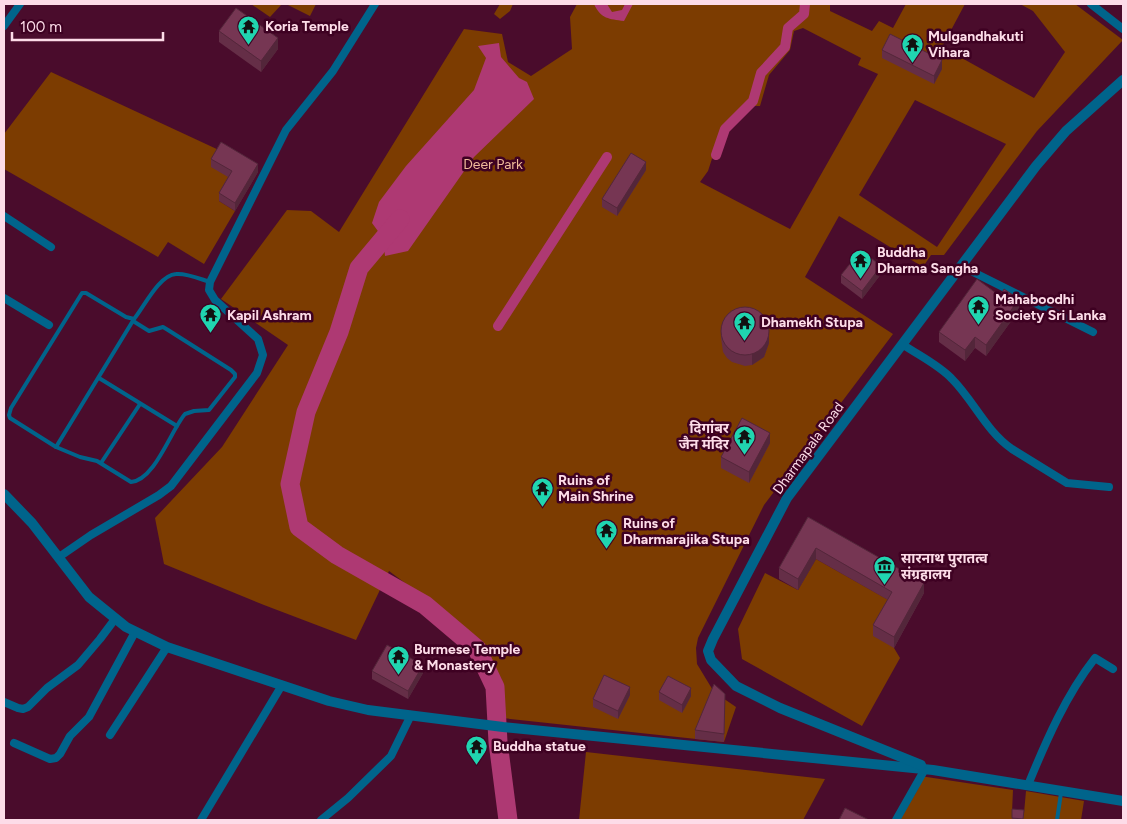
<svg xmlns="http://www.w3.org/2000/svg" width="1127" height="824" font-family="Figtree,'Noto Sans Devanagari',sans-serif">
<rect width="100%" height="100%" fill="#4a0c2c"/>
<g fill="#7c3c01" fill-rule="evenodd">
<polygon points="251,4 282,4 270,17"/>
<polygon points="286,4 316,4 310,16"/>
<polygon points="500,4 513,4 510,11 500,19 494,14"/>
<path d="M577,4h253v7l42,20 7,-10 14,7 13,-24h59l-23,43 92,51 31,-46 -32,-41 -13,-7h55l48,36 -86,91 -93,124h-13l-8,12 -84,-51 -34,61 88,57 -129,171 -66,133 -2,10 1,16 17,28 22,15 -12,35 -222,-24v-38l-21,-40 -92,-69 -33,69 -92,-35 -100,-41 -9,-46 67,-71 66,-102 -67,-46 66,-89 24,1 28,21 125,-203 38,5 6,28 23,14 41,-27 -2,-32zM803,28l58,30 -3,7 20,9 -88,155 -90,-47 8,-11 12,-37 22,-28h18l9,-31 21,-25 4,-19zM915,100l91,44 -69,103 -78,-52z"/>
<polygon points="51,72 221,151 232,179 219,201 235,211 204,264 168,242 158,257 4,169 4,134"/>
<polygon points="816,559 892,602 894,648 900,658 862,726 742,659 738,629 765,573 798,590"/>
<polygon points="586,752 825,779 803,820 579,820"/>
<polygon points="920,776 1013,790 1012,812 1024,813 1026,791 1084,801 1081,820 900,820 918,789"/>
</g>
<g fill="#ae3973">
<path d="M594,4h13l5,8 10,-2 3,-6h8l-9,17c-15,-2 -23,-2 -30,-17z"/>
<polygon points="499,43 501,57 519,78 527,82 534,99 474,157 408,251 385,256 383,238 372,223 379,202 406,166 474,90 486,58 478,46"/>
</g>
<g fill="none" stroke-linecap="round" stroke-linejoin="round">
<g stroke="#ae3973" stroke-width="10">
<polyline points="716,155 725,129 753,101 761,73 785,47 788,28 804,14 805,4"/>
<polyline points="498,326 607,157"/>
</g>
<polyline stroke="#ae3973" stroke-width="19" points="400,219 359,268 339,332 306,412 290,484 299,527 337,555 425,605 477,649 495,687 498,742 508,820"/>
<g stroke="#00648b" stroke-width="4">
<path d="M133,321l16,10 14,-4 5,3 63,40 4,4v3l-26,33 -15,1 -9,3c-14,16 -30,66 -54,68l-34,-21 -17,-4 -24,-10 -46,-29 -1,-3 2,-7 71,-115h4l40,24 8,2c10,-12 25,-44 42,-45 11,-1 24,5 34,8"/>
<polyline points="99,378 177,426"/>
<polyline points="56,447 134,319"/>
<polyline points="101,463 140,404"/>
<polyline points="1057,820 1061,793"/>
</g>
<g stroke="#00648b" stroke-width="8">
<polyline points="1091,4 1123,29"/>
<polyline points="4,26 20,4"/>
<polyline points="4,216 51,247"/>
<polyline points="961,266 1093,332"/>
<polyline points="4,298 49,325"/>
<path d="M902,344c16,11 37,21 50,35 22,22 34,52 60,70l55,34 42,4"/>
<polyline points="59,557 91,535 159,495 171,486 257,373 263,355 258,339 215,300 209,290 210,282 286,130 333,71 375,4"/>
<polyline points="4,702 18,708 23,709 28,707 47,688 78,665 100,639 115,619"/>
<polyline points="110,735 167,647"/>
<polyline points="14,743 50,759 56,758 60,754 70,736 89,717 135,632"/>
<path d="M1028,785c18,-44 38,-90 67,-127l18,11"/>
<polyline points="201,820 282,685"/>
<polyline points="321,820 348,798 391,756 411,715"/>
<polyline points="896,820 925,769"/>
</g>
<g stroke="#00648b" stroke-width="10">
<polyline points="4,494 32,523 89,597 126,627 167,647 329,701 368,710 503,727 933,770 1123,801"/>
<polyline points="921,765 780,708 736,686 711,660 708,651 713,639 787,498 1036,166 1066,131 1123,80"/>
</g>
</g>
<g fill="#652e47">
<polygon points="219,31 278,49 261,72 219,42"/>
<polygon points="882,50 942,69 934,84 882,58"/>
<polygon points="211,159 258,172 235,211 219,201 219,193 228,177 211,167"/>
<polygon points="646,170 617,216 602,207 602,199"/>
<polygon points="881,274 862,299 841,283 841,275"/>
<polygon points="1019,310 986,356 975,348 965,361 939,342 939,332"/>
<polygon points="721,327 769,343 764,357 752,365 745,366 732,362 727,358 723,352 721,338"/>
<polygon points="770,443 749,483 721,468 721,457"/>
<polygon points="808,517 924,593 894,648 873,636 873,625 888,600 816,559 798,590 779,579 779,568"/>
<polygon points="372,671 423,673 408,699 372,679"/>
<polygon points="659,692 691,696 682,713 659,700"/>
<polygon points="725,694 724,742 695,739 695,730"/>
<polygon points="630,695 618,719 593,707 593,699"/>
<polygon points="1012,809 1024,810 1023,820 1012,820"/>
</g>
<g fill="#53263a">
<polygon points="278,38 278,49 261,72 261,61"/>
<polygon points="942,60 942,69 934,84 934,76"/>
<polygon points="646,162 646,170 617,216 617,208"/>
<polygon points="258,164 258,172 235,211 235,203"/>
<polygon points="881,266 881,274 862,299 862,291"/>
<polygon points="1019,299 1019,310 986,356 986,345"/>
<polygon points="769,333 769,343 764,357 752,365 752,354"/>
<polygon points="975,337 975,348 965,361 965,350"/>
<polygon points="770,433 770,443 749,483 749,472"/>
<polygon points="816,548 816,559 798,590 798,579"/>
<polygon points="924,583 924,593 894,648 894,637"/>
<polygon points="423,665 423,673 408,699 408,691"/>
<polygon points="630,687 630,695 618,719 618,711"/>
<polygon points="691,688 691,696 682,713 682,705"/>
</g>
<g fill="#763653" stroke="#53263a">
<polygon points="236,8 278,38 261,61 219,31"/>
<polygon points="890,34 942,60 934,76 882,50"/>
<polygon points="221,142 258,164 235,203 219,193 232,171 211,159"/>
<polygon points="631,153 646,162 617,208 602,199"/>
<polygon points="861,250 881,266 862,291 841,275"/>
<polygon points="977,279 1000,296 1004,289 1019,299 986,345 975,337 965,350 939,332"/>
<circle cx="745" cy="331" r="24"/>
<polygon points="742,418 770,433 749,472 721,457"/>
<polygon points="808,517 924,583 894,637 873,625 892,592 816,548 798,579 779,568"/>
<polygon points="387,645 423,665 408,691 372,671"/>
<polygon points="604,675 630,687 618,711 593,699"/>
<polygon points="668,676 691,688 682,705 659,692"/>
<polygon points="714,684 725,694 724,734 695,730"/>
<polygon points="845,808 869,820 839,820"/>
<polygon points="1012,809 1024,810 1023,819 1012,818"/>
</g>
<defs>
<symbol id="temple-pin" viewBox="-11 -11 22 30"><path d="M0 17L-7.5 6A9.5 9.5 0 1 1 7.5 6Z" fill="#20d5b0" stroke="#3e0122"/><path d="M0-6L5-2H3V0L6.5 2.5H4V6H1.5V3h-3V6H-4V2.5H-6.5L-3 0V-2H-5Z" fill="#111"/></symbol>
<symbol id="museum-pin" viewBox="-11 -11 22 30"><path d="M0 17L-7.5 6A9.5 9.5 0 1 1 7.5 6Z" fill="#20d5b0" stroke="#3e0122"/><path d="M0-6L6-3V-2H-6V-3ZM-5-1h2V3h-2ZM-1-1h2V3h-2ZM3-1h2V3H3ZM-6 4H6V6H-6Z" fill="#111"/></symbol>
</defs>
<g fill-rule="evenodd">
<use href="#temple-pin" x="236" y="14" width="25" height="34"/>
<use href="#temple-pin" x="900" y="32" width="25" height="34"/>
<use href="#temple-pin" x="848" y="248" width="25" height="34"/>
<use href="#temple-pin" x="966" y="294" width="25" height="34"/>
<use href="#temple-pin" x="198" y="302" width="25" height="34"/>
<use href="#temple-pin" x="732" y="310" width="25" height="34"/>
<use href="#temple-pin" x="732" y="424" width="25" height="34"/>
<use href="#temple-pin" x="530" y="476" width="25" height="34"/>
<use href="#temple-pin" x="594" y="518" width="25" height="34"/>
<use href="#museum-pin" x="872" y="554" width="25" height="34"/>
<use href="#temple-pin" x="386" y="644" width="25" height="34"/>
<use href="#temple-pin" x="464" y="734" width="25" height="34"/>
</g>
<g text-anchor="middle" stroke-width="5" stroke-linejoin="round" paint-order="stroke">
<g font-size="14" font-weight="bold" fill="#fddce8" stroke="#3e0122" text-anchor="start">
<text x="265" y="31">Koria Temple</text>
<text x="928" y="41">Mulgandhakuti<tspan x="928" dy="16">Vihara</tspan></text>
<text x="877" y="257">Buddha<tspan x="877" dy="16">Dharma Sangha</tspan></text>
<text x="995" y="304">Mahaboodhi<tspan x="995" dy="16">Society Sri Lanka</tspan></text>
<text x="227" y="320">Kapil Ashram</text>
<text x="761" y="327">Dhamekh Stupa</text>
<text x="729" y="433" text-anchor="end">दिगांबर<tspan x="729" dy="16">जैन मंदिर</tspan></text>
<text x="558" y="485">Ruins of<tspan x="558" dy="16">Main Shrine</tspan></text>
<text x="623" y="528">Ruins of<tspan x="623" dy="16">Dharmarajika Stupa</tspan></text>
<text x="901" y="563">सारनाथ पुरातत्व<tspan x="901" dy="16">संग्रहालय</tspan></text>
<text x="414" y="654">Burmese Temple<tspan x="414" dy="16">&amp; Monastery</tspan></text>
<text x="493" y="751">Buddha statue</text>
</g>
<g font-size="14" fill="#f0bb9a" stroke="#3e0122">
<text x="493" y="169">Deer Park</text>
</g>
<g font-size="14" fill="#fddce8" stroke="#3e0122">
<text transform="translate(808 448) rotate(-54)" y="5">Dharmapala Road</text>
</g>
</g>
<rect width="1127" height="824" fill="none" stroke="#fddce8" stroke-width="10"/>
<path d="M12 32v8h151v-8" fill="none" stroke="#fddce8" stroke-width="2.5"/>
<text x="20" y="32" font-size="15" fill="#fddce8" stroke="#3e0122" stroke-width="4" paint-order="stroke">100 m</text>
</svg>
